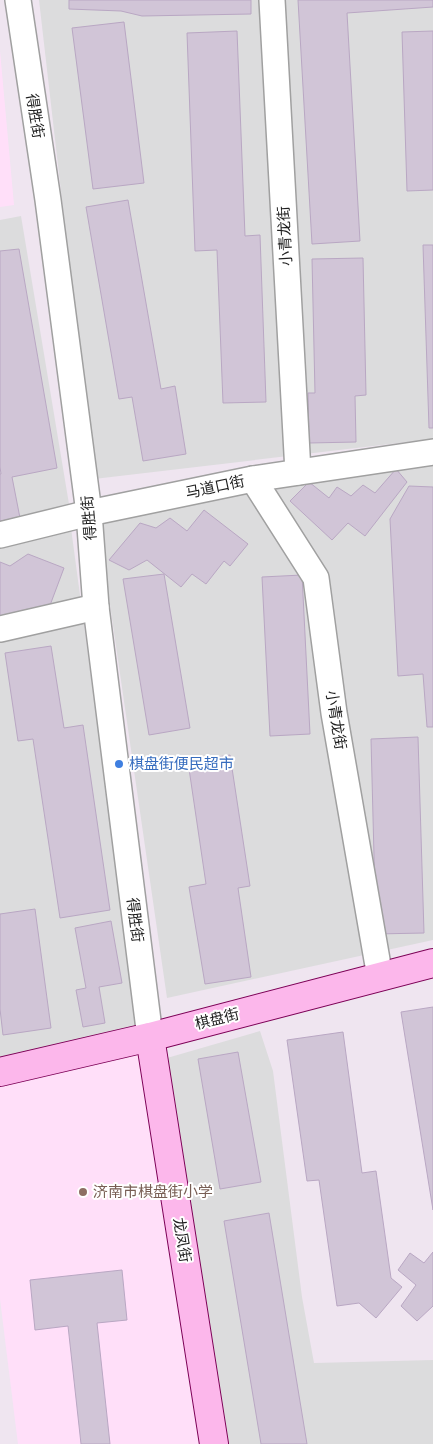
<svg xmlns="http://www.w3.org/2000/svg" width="433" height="1444" font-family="'Open Sans','Noto Sans SC',sans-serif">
<rect width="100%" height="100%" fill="#efe5f0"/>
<g fill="#dcdcdd">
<polygon points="39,0 433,0 433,439 94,479"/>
<polygon points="21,216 69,504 0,522 0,220"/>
<polygon points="433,457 433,940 167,998 98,522 219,493"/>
<polygon points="71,528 138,1027 0,1059 0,548"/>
<polygon points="260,1031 273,1071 302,1297 314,1363 433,1360 433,1444 226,1444 167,1058"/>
</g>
<g fill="#ffdff9">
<polygon points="0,51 14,205 0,207"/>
<polygon points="139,1042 211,1444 18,1444 0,1299 0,1084"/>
</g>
<g fill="#d1c5d7" stroke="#b9a7c3">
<polygon points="69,0 251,0 251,14 142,16 121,11 69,9"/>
<polygon points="298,0 433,0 433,7 347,13 360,241 312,244"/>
<polygon points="124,22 144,183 93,189 72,28"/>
<polygon points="237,31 245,236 260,235 266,402 223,403 217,250 195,251 187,33"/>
<polygon points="433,31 433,190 407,191 402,32"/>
<polygon points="128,200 161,389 175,386 186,454 143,461 132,397 119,399 86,207"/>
<polygon points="423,245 433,245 433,428 429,428"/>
<polygon points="19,249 57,468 12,477 20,518 0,521 0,474 1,474 0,467 0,251"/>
<polygon points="363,258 366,395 355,396 356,442 309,443 308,393 315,393 312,259"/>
<polygon points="396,469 407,482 365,536 348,523 332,540 290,501 309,482 329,498 337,487 351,496 363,485 375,493"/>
<polygon points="409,486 433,487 433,727 427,727 423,674 398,676 390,519"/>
<polygon points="204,510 248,544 230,566 224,561 206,584 192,574 181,587 147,560 129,570 109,560 140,523 156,528 170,518 187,531"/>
<polygon points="28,554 64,568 49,608 0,620 0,562 10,566"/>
<polygon points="164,574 190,728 149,735 123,579"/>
<polygon points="302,575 310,734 270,736 262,577"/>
<polygon points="51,646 64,728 83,725 110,910 60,918 33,739 18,741 5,653"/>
<polygon points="418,737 424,933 376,934 371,739"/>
<polygon points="230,755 250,886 238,888 251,977 205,984 189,887 206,884 188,762"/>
<polygon points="35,909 51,1028 3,1035 0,1009 0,914"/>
<polygon points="111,921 122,983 99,987 105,1023 83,1027 76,990 86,988 75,928"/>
<polygon points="433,1007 433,1210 401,1012"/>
<polygon points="343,1032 362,1173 376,1171 391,1278 402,1287 376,1318 359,1303 337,1306 319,1180 307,1181 287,1040"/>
<polygon points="238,1052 261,1182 220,1189 198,1059"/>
<polygon points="269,1213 307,1444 261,1444 224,1221"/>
<polygon points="433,1252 433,1306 417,1321 401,1306 416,1285 398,1270 410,1253 424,1263"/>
<polygon points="122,1270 127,1320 97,1323 110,1444 81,1444 68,1326 35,1330 30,1280"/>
</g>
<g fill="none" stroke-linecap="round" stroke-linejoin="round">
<defs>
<g id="street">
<polyline points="18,0 48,200 89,513 96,607 150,1037"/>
<polyline points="272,0 298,472"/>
<polyline points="253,479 316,578 334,713 380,977"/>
<polyline points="0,535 89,513 253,479 433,452"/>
<polyline points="0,629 96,607"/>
</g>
<g id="secondary">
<polyline points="150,1037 214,1444"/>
<polyline points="0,1072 150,1037 433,963"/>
</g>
</defs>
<use href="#street" stroke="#a0a0a0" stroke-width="28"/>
<use href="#secondary" stroke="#7c0056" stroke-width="30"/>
<use href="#street" stroke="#fff" stroke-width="25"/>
<use href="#secondary" stroke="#fcb7eb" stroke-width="28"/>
</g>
<circle fill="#3f7fe0" stroke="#fff" stroke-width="2" cx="119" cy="764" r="5"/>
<circle fill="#8d6e63" stroke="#fff" stroke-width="2" cx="83" cy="1192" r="5"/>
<g text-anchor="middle" stroke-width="4" stroke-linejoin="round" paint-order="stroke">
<g font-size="15" fill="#1f1f1f" stroke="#fff">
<text transform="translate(35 116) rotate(81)" y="5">得胜街</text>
<text transform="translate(285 236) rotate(-93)" y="5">小青龙街</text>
<text transform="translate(215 487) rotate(-12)" y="5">马道口街</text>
<text transform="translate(89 518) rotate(-95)" y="5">得胜街</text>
<text transform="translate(336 720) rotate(81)" y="5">小青龙街</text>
<text transform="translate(135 920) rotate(83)" y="5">得胜街</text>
<text transform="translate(217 1019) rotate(-14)" y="5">棋盘街</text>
<text transform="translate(182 1240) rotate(81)" y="5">龙凤街</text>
</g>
<g font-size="15" fill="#366cbe" stroke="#fff" text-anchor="start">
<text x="129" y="769">棋盘街便民超市</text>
</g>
<g font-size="15" fill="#785e54" stroke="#fff" text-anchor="start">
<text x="93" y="1197">济南市棋盘街小学</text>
</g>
</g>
</svg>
